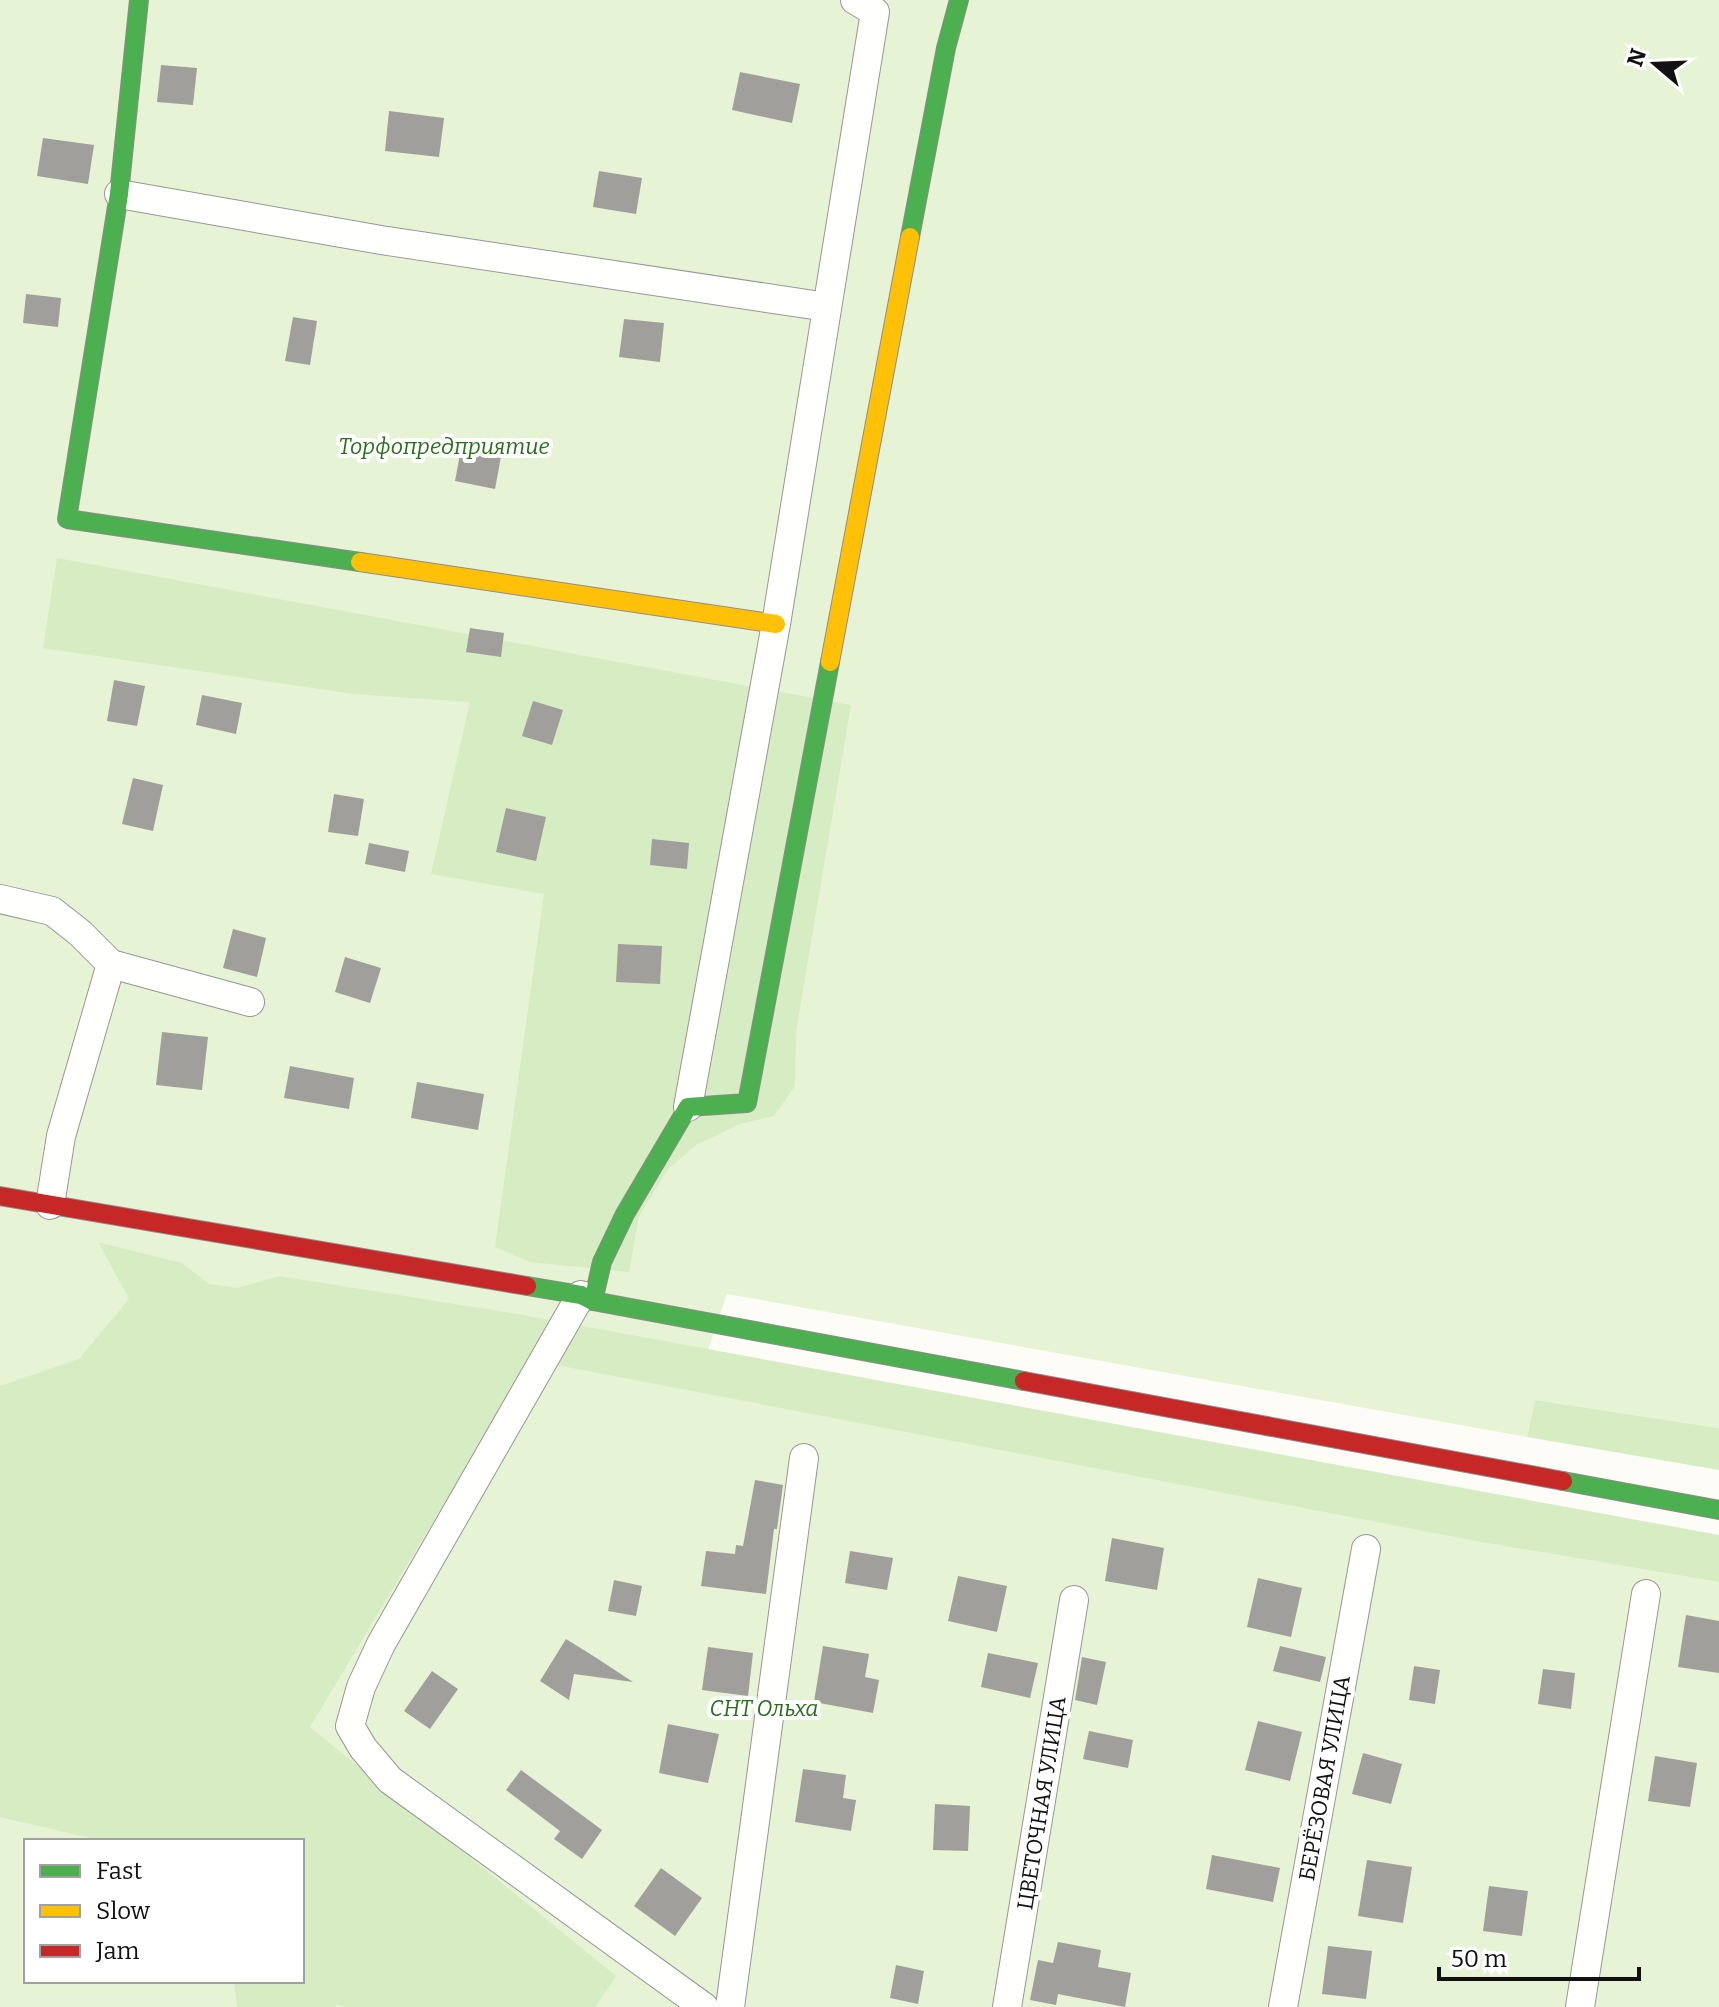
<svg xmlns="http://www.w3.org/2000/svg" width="1719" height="2007" font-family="Bitter,serif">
<rect width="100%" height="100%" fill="#fdfcf7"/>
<path fill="#e6f4d5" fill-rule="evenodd" d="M0,0h1719v1428l-184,-28 -8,37 -800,-143 -33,97 786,151 239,40v425h-1719zM26,1841h276v140h-276z"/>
<g fill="#d6ecc3">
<polygon points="57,558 851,705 796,1032 795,1086 774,1116 740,1124 696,1145 668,1169 639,1216 629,1272 530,1262 495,1247 544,894 431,874 470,702 353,694 43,648"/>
<polygon points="98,1242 182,1263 209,1284 237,1288 279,1276 512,1313 1719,1535 1719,1582 1480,1542 530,1360 310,1727 616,1976 595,2007 345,2007 336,2004 336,2007 237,2007 234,1981 302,1981 302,1841 103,1841 0,1817 0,1386 79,1359 129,1299"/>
<polygon points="1535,1400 1719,1428 1719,1470 1527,1437"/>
</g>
<g fill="#a19f9c">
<polygon points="161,65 197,68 193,105 157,102"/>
<polygon points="740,72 800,84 792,123 732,110"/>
<polygon points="389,111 444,118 439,157 385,151"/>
<polygon points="43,138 94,145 88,184 37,176"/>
<polygon points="599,171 642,178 636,214 593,207"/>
<polygon points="26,294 61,298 58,327 23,323"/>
<polygon points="293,317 317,321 310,365 285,361"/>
<polygon points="624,319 664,323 660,362 619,357"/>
<polygon points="463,438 503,446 495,489 455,481"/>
<polygon points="470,628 504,633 501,657 466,652"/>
<polygon points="114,680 145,686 137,726 107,721"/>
<polygon points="202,695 242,703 236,734 196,725"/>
<polygon points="533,701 563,710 552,745 522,736"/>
<polygon points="133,778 163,785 153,831 122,824"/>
<polygon points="334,794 364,799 358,836 328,832"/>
<polygon points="506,808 546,817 536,861 496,852"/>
<polygon points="652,839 689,843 687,869 650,865"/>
<polygon points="369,843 409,851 405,872 365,864"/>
<polygon points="233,929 266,938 257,977 223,968"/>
<polygon points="618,944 662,946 660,984 616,982"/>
<polygon points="345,957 381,968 370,1003 335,992"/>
<polygon points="162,1032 208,1037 202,1090 156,1085"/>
<polygon points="290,1066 354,1078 349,1109 284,1098"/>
<polygon points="417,1082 484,1094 478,1130 411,1118"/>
<polygon points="755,1480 783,1485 777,1529 774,1529 766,1594 701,1586 706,1551 735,1554 736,1545 743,1546"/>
<polygon points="1112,1538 1164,1548 1157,1590 1105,1581"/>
<polygon points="850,1551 893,1558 887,1590 845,1583"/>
<polygon points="958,1576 1007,1586 997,1632 948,1621"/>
<polygon points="1258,1578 1302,1588 1291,1637 1247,1627"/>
<polygon points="614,1580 642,1586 636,1616 608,1611"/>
<polygon points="1686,1615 1719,1621 1719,1673 1678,1667"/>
<polygon points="566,1639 595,1657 633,1682 574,1674 569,1700 540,1681"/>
<polygon points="823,1646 869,1654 865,1677 879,1680 873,1713 814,1702"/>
<polygon points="1280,1646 1326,1657 1320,1682 1273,1671"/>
<polygon points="708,1647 753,1653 748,1696 702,1690"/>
<polygon points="988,1653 1038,1663 1030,1698 981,1687"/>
<polygon points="1082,1657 1106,1662 1097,1705 1075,1700"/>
<polygon points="1414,1666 1440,1670 1435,1704 1409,1700"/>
<polygon points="1543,1669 1575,1673 1571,1709 1538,1704"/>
<polygon points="432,1671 458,1689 430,1729 404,1711"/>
<polygon points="1258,1721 1302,1732 1290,1781 1245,1770"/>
<polygon points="668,1724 719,1734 708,1783 659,1773"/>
<polygon points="1089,1731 1133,1740 1128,1768 1083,1759"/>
<polygon points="1363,1753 1402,1764 1391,1804 1352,1794"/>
<polygon points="1655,1756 1697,1763 1690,1807 1648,1801"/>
<polygon points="803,1769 846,1775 843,1798 856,1800 851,1831 795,1822"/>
<polygon points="521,1770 602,1830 582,1859 554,1839 560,1831 506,1790"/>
<polygon points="935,1804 970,1806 968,1851 933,1850"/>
<polygon points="1212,1855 1280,1868 1273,1902 1206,1889"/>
<polygon points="1367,1860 1412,1867 1403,1923 1358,1916"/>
<polygon points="661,1868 702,1898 675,1936 634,1906"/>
<polygon points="1489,1886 1528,1891 1522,1936 1483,1931"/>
<polygon points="1058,1942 1101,1950 1098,1967 1131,1973 1125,2007 1058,1994 1056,2005 1030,2000 1038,1960 1053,1963"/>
<polygon points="1328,1946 1372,1951 1366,1999 1322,1994"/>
<polygon points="896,1965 924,1971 918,2004 890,1998"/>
</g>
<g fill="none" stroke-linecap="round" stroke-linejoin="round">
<defs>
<g id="street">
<polyline points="119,194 381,240 827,307"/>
<polyline points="0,899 52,911 80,933 111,964 250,1002"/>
<polyline points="688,1107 776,624 875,12 855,0"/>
<polyline points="50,1205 61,1136 111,964"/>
<polyline points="581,1295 381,1644 361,1687 350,1726 363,1748 390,1780 704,2007"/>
<polyline points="730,2007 804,1458"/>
<polyline points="1007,2007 1074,1600"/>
<polyline points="1283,2007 1366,1549"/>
<polyline points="1580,2007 1646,1594"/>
</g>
<g id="fast">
<polyline points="139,0 119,194 67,519 360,562"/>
<polyline points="910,237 946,48 959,0"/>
<polyline points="527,1286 581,1295 593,1301 1024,1381"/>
<polyline points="593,1301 602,1262 625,1214 688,1107 747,1103 830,662"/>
<polyline points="1563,1481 1719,1510"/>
</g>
<g id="slow">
<polyline points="360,562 776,624"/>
<polyline points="830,662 910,237"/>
</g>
<g id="jam">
<polyline points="0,1196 527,1286"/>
<polyline points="1024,1381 1563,1481"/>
</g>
</defs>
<use href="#street" stroke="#979795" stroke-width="30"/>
<use href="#fast" stroke="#8e8d8b" stroke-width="20"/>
<use href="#slow" stroke="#8e8d8b" stroke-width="20"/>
<use href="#jam" stroke="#8e8d8b" stroke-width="20"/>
<use href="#street" stroke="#fffffe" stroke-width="28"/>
<use href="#fast" stroke="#4caf50" stroke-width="18"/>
<use href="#slow" stroke="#ffc107" stroke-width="18"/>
<use href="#jam" stroke="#c62828" stroke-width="18"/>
</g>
<g text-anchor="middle" stroke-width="8" stroke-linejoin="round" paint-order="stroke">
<g font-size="22" font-style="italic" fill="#2a6e1b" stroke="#fff">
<text x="444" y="454">Торфопредприятие</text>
<text x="764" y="1716">СНТ Ольха</text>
</g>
<g font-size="22" fill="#111" stroke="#fff">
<text transform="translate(1324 1778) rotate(-80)" y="8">БЕРЁЗОВАЯ УЛИЦА</text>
<text transform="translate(1041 1803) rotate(-81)" y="8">ЦВЕТОЧНАЯ УЛИЦА</text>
</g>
</g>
<rect x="24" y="1839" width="280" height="144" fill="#ffffff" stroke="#a0a0a0" stroke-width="2"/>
<rect x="40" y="1865" width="40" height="12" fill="#4caf50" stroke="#a0a0a0" stroke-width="2"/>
<text x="96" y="1879" font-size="24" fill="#111111">Fast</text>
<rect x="40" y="1905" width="40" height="12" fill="#ffc107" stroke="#a0a0a0" stroke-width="2"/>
<text x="96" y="1919" font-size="24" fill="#111111">Slow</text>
<rect x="40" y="1945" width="40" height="12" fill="#c62828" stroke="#a0a0a0" stroke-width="2"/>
<text x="96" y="1959" font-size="24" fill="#111111">Jam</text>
<g transform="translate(1655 64) rotate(289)" stroke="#ffffff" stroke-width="6" paint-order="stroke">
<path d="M0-6L14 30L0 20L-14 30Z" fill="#111111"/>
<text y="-12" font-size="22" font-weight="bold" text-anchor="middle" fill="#111111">N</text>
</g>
<path d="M1439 1967v12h200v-12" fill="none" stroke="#111111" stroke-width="4"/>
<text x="1451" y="1967" font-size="24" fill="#111111" stroke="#ffffff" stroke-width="6" paint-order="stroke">50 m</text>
</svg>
